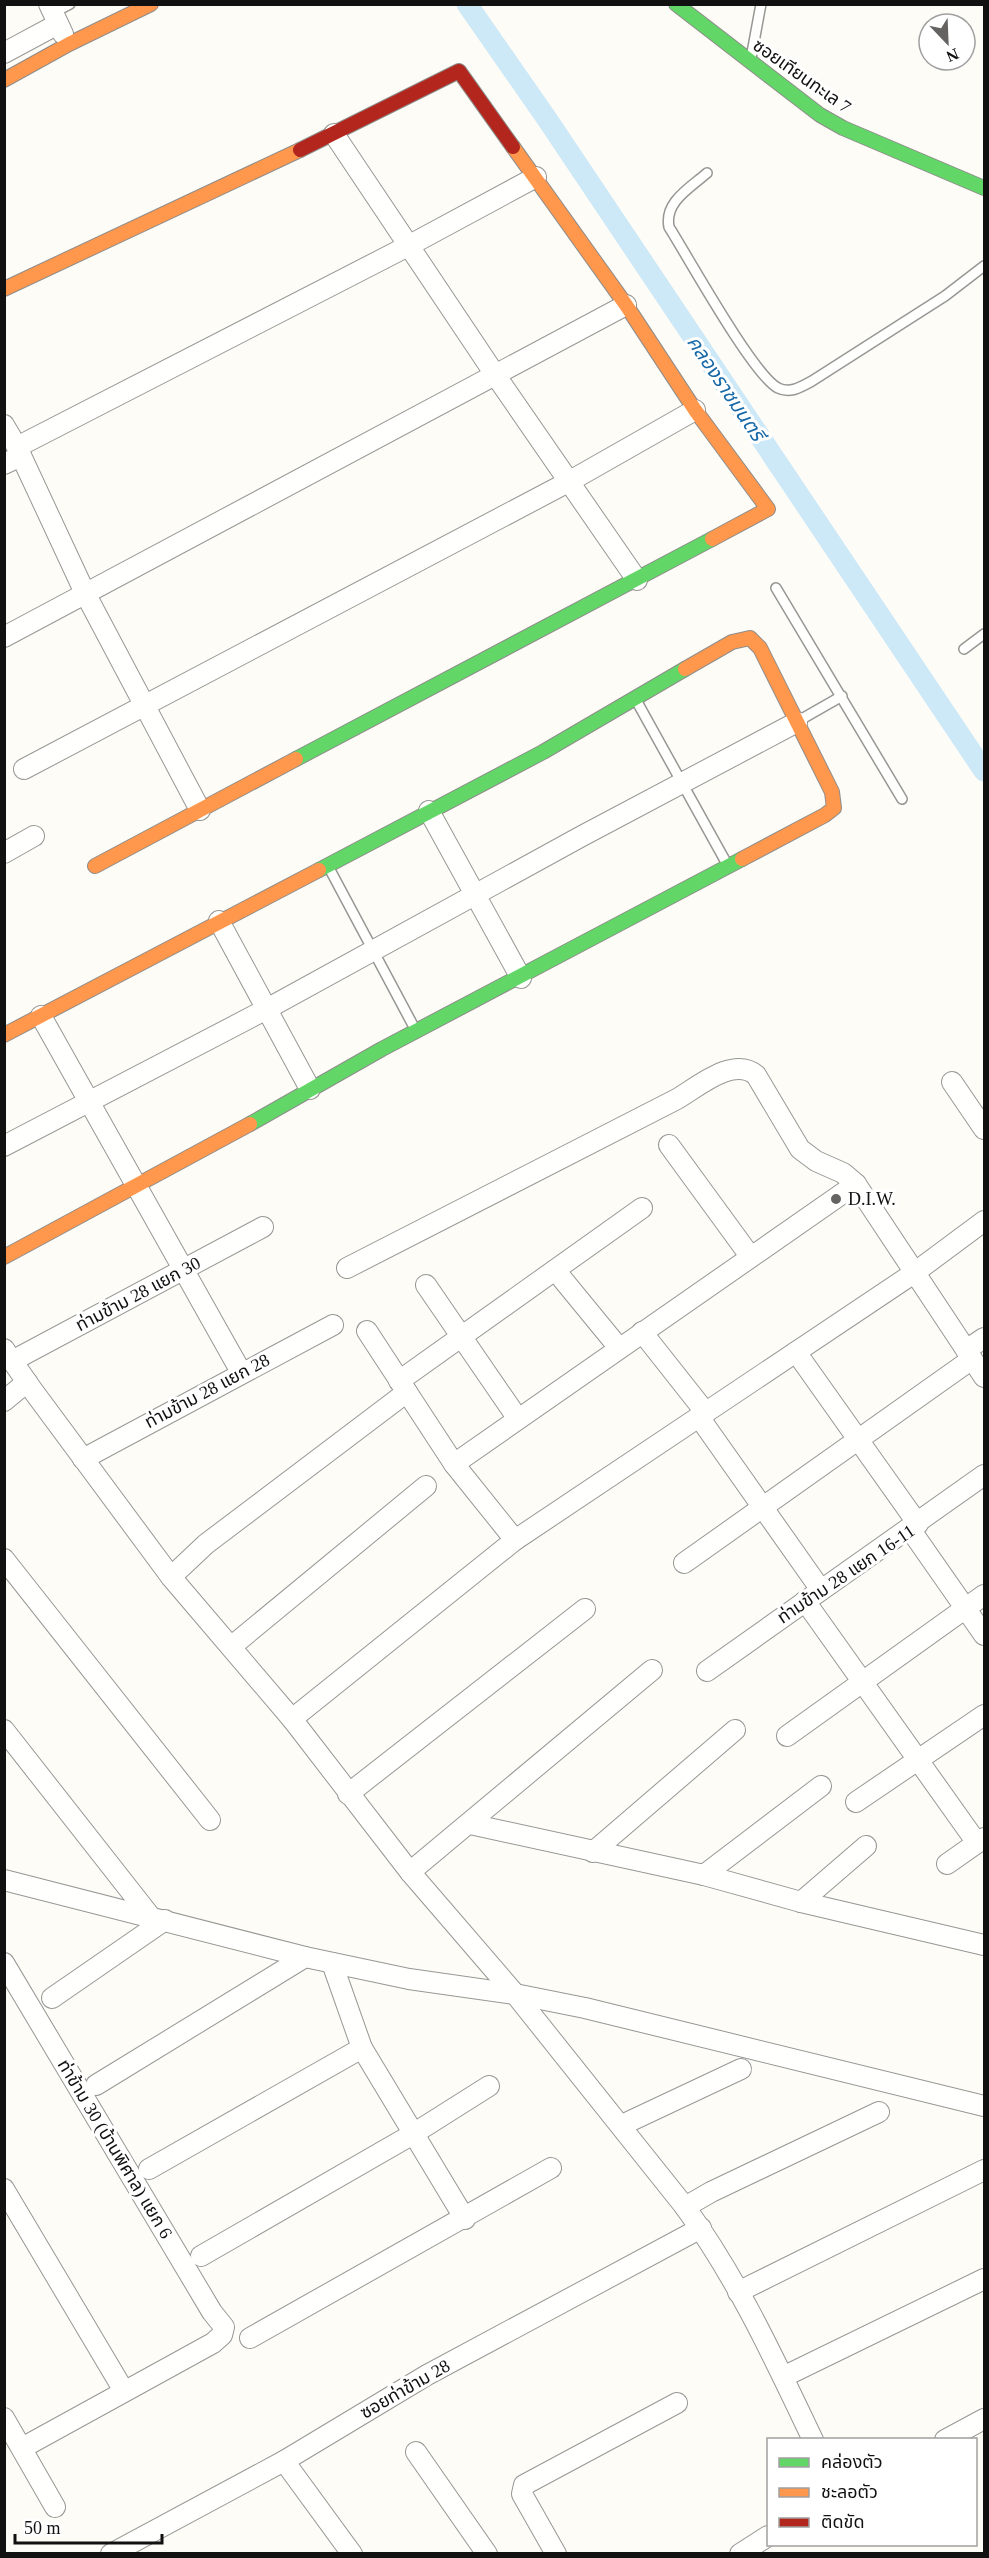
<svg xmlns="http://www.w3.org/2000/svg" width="989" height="2558" font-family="'Times New Roman','Noto Sans Thai',serif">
<rect width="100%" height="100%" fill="#fdfcf7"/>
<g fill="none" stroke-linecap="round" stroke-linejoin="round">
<polyline stroke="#cde8f7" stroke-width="21" points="467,4 547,119 984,771"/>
<defs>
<g id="lane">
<polyline points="53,13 70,4"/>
<polyline points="751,58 761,4"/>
<path d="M707,173c-17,15 -43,29 -38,54 19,30 84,148 109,161 12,6 23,-1 34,-7l133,-85 39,-30"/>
<polyline points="776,588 902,799"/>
<polyline points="964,649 984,634"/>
<polyline points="636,700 727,864"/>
<polyline points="800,720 842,696"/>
<polyline points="328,866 415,1029"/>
</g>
<g id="street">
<polyline points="49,4 63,34"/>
<polyline points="4,53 58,24"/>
<polyline points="334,134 496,376 637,580"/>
<polyline points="4,425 17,447 85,593 200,810"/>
<polyline points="17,447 408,246 536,177"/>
<polyline points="4,464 21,456"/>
<polyline points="4,637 626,305"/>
<polyline points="24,769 570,481 695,410"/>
<polyline points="429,811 521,978"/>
<polyline points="4,853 34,836"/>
<polyline points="219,921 310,1089"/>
<polyline points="41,1016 241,1372"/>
<polyline points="952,1082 984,1129"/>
<polyline points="669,1145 750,1256"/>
<polyline points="4,1146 263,1011 582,836 797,722"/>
<path d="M347,1268l330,-169c21,-12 56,-43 79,-24l44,74 16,12 27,12 13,11 128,193"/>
<polyline points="555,1270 619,1348"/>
<polyline points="426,1285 518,1419"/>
<polyline points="367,1331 454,1464 515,1540 914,1273 984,1221"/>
<polyline points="642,1332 706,1413"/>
<path d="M4,1349l27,39 140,189 121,142 118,153 105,122 170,213c52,71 90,153 128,233"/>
<polyline points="966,1350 984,1338"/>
<polyline points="796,1352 918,1524"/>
<polyline points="12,1361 263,1227"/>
<polyline points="399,1381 642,1208"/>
<polyline points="4,1401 27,1382"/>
<polyline points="699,1417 821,1590"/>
<polyline points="83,1459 333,1325"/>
<polyline points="454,1464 856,1184"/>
<polyline points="910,1529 984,1635"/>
<polyline points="4,1559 210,1820"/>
<polyline points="684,1563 972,1359"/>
<polyline points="171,1577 206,1544 407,1392"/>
<polyline points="805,1601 977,1843"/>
<polyline points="232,1646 426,1486"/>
<polyline points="707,1671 984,1475"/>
<polyline points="292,1719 515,1540"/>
<polyline points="4,1730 150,1916"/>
<polyline points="787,1736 984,1595"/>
<polyline points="348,1794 585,1609"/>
<polyline points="856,1802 984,1715"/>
<polyline points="470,1824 704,1875 801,1902 984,1945"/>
<polyline points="593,1852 735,1730"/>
<polyline points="947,1864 984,1838"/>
<polyline points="410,1872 652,1670"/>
<polyline points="704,1875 821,1786"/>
<polyline points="4,1880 305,1957 409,1979 515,1994 585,2008 984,2106"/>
<polyline points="801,1902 866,1846"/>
<polyline points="4,1963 212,2312 224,2327 222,2335 213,2343 22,2448"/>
<polyline points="332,1963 362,2048 465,2219"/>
<polyline points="52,1998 165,1920"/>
<polyline points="96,2085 305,1957"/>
<polyline points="622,2125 741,2069"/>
<polyline points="149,2169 362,2048"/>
<polyline points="4,2189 124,2391"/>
<polyline points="685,2207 711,2192 879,2112"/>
<polyline points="201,2256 413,2134 489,2086"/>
<polyline points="738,2292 984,2170"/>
<polyline points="250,2338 551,2168"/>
<polyline points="783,2377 984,2279"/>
<polyline points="4,2418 55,2507"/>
<polyline points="945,2440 984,2419"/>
<polyline points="416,2452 487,2554"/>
<polyline points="284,2461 352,2554"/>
<polyline points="111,2554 284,2461 427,2375 701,2228"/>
<polyline points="556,2554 522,2494 524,2485 677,2403"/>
<polyline points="740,2554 768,2536"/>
</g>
<g id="fast">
<polyline points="676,4 820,115 843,128 984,188"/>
<polyline points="296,759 712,539"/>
<polyline points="319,870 543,752 685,669"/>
<polyline points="250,1124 382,1049 742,859"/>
</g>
<g id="slow">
<polyline points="4,80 69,44 151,4"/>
<polyline points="513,147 626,305 695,410 768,509 712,539"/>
<polyline points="4,289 300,150"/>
<polyline points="685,669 732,642 750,638 760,648 832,792 834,808 825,815 742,859"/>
<polyline points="95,866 296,759"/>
<polyline points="4,1035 319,870"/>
<polyline points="4,1257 250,1124"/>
</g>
<polyline id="jam" points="300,150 459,71 513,147"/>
</defs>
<use href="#lane" stroke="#979795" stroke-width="12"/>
<use href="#street" stroke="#979795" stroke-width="22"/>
<use href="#fast" stroke="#8e8d8b" stroke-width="16"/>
<use href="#slow" stroke="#8e8d8b" stroke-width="16"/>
<use href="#jam" stroke="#8e8d8b" stroke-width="16"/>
<use href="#lane" stroke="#fffffe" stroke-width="9"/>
<use href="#street" stroke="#fffffe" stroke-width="20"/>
<use href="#fast" stroke="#63d668" stroke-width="14"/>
<use href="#slow" stroke="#ff974d" stroke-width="14"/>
<use href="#jam" stroke="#b3261e" stroke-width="14"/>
</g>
<circle fill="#646362" stroke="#fff" stroke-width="2" cx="836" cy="1199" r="6"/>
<g text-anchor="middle" stroke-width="6" stroke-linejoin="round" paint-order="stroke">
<g font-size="18" fill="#111" stroke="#fff">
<text transform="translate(802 76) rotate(35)" y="6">ซอยเทียนทะเล 7</text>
<text transform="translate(138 1294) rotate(-28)" y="6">ท่ามข้าม 28 แยก 30</text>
<text transform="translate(207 1391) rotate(-28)" y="6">ท่ามข้าม 28 แยก 28</text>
<text transform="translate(846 1574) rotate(-34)" y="6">ท่ามข้าม 28 แยก 16-11</text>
<text transform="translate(115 2149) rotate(59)" y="6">ท่าข้าม 30 (บ้านพิศาล) แยก 6</text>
<text transform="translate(405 2389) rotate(-30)" y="6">ซอยท่าข้าม 28</text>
</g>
<g font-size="18" fill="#111" stroke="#fff" text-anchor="start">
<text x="848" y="1205">D.I.W.</text>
</g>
<g font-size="20" font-style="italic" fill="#1768a6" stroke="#fff">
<text transform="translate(726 388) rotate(56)" y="7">คลองราชมนตรี</text>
</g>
</g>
<rect width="989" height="2558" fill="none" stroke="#111111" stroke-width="12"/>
<rect x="767" y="2438" width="210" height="108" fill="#ffffff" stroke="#a0a0a0" stroke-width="1.5"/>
<rect x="779" y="2458" width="30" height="9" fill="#63d668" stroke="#a0a0a0" stroke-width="1.5"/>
<text x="821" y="2468" font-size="18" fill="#111111">คล่องตัว</text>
<rect x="779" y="2488" width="30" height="9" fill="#ff974d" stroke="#a0a0a0" stroke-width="1.5"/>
<text x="821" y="2498" font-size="18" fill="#111111">ชะลอตัว</text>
<rect x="779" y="2518" width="30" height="9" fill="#b3261e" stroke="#a0a0a0" stroke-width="1.5"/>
<text x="821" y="2528" font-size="18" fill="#111111">ติดขัด</text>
<g transform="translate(947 42) rotate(157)"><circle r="28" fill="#ffffff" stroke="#a0a0a0" stroke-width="1.5"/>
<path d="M0-4.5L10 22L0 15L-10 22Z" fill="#646362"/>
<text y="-9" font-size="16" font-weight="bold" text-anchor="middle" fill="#111111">N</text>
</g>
<path d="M15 2534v9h147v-9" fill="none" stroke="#111111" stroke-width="3"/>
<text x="24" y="2534" font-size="18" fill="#111111" stroke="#ffffff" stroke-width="4.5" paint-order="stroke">50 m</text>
</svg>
